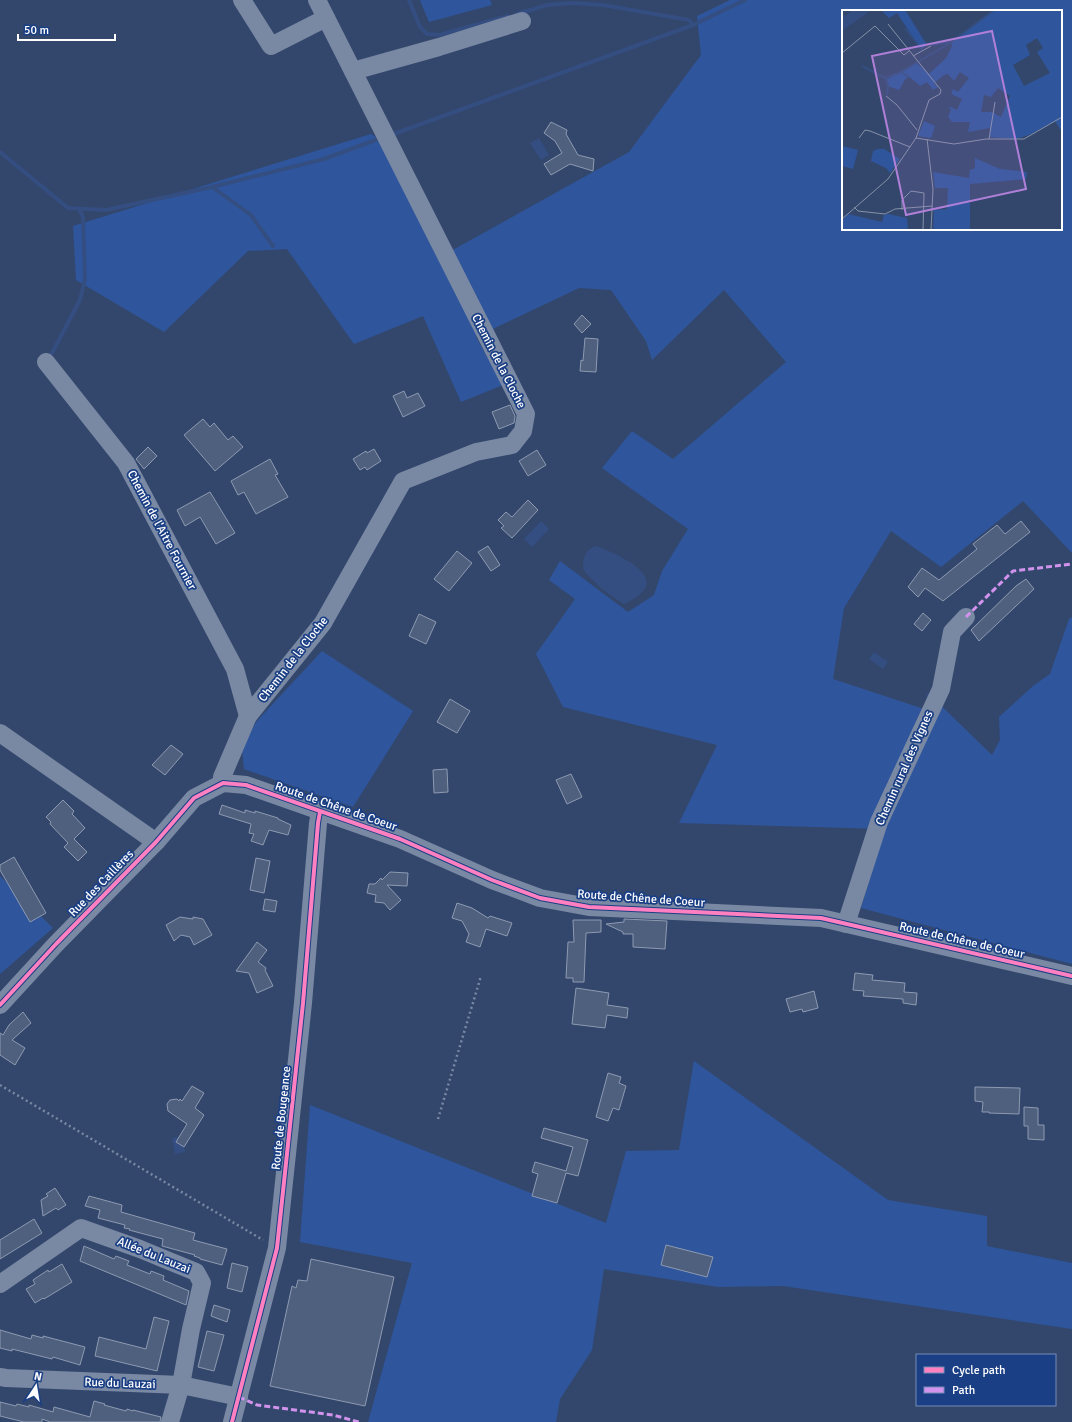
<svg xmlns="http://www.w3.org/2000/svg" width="1072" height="1422" font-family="Signika,sans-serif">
<rect width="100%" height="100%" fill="#33476d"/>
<g fill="#2f569c" fill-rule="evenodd">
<polygon points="420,0 490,0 492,5 429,22"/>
<path d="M730,0h342v553l-49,-52 -82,66 -50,-36 -47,77 -11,71 91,30 4,-16 64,62 8,-15 -1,-23 34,-31 17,-12 19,-55 3,-2v347l-211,-56 24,-79 -206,-6 38,-78 -154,-38 -27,-53 39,-55 -26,-19 11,-19 68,51 26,-17 8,-24 26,-42 -86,-61 30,-37 41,28 113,-97 -62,-72 -72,70 -6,-19 -35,-51 -32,-2 -103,49 27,48 -42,17 -38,-86 -69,28 -67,-95 -39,2 -84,81 -88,-52 -3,-54 298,-92 22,13 58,104 178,-99 72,-97 -4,-39zM843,11h218v218h-218z"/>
<polygon points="322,651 413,711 353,807 244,769 242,749 256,722"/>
<polygon points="0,876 53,928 0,974"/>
<polygon points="694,1061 888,1200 987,1216 987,1246 1072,1263 1072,1329 783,1286 718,1287 604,1269 592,1350 560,1399 556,1422 368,1422 412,1263 300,1242 310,1105 606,1223 626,1151 679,1150"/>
</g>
<g fill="#344e81">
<polygon points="539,138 549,155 541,160 530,143"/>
<polygon points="541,521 549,529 532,547 524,539"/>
<path d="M597,546c26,11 80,34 27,58 -15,-9 -31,-21 -41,-35 0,-12 2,-20 14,-23z"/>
<polygon points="874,652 888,662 883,669 869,659"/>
<polygon points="182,1136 185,1152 175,1154 172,1138"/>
</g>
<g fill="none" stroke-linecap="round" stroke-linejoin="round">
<g stroke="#344e81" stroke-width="4">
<polyline points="409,0 420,27 427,34 439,35 508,16"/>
<polyline points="517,14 547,5 572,3 603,5 689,20 693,25"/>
<polyline points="391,135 693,25 745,0"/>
<polyline points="0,152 68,208 106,210 212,187 251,215 273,246"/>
<polyline points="212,187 324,159 381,138"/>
<polyline points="52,353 80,300 85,279 83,217 79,209"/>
</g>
</g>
<g fill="#4f5f7e" stroke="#8d9ab1">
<polygon points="551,122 567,130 566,134 578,155 594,159 593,171 570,164 551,175 544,164 562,153 555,141 544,133"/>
<polygon points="582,315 591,324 582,333 574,324"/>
<polygon points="585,338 598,339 596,372 580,371 581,360 583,361"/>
<polygon points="404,391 407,398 418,393 425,406 403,417 393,396"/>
<polygon points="510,405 515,416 514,423 499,429 492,412"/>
<polygon points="203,419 210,427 214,423 228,440 233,436 243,447 215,471 184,435"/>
<polygon points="148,447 157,456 144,469 136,459"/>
<polygon points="374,449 381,461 367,470 365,467 360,470 353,459 366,451 367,453"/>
<polygon points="537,450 546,465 528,476 519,461"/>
<polygon points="270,459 278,474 275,475 288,497 256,514 244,492 238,495 231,481"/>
<polygon points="210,492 235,533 216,544 200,517 185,526 177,510"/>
<polygon points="528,500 538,510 512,538 501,528 504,526 498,520 506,512 512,517"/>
<polygon points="1021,521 1030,532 943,601 925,588 918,597 908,587 922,568 939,580 977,549 973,544 997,525 1005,534"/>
<polygon points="488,546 500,565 491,571 478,552"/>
<polygon points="457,551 472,563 449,591 434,579"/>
<polygon points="1026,579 1034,589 979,641 971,630 1016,586"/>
<polygon points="923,613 931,620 922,631 914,624"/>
<polygon points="419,614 436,622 426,644 409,636"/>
<polygon points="450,699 470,711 457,733 437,722"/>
<polygon points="171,745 183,754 165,775 152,765"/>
<polygon points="447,769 448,792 434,793 433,770"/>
<polygon points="571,774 582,797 567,804 556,780"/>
<polygon points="63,800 74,811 72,814 85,828 74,839 87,852 78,861 64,847 68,843 50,824 51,822 46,817"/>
<polygon points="222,805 245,813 245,810 255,813 255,811 278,818 278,819 291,825 288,835 269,830 263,845 251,841 254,834 249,833 251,824 219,814"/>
<polygon points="14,857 46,913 30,922 0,870 0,865"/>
<polygon points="256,858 270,861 264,893 250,890"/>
<polygon points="390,872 408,873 407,886 387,885 401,900 390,910 384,903 375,902 376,895 367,893 369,884 375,884 381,878 382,880"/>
<polygon points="265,899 277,901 275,912 263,910"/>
<polygon points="457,903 472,908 488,918 490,916 512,923 507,936 486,929 480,947 466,942 469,934 462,921 452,918"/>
<polygon points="180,917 193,919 193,917 203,919 212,935 194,945 190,937 181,935 174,941 166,925"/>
<polygon points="624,919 667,921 665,949 633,947 633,934 623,934 623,932 606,924 624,922"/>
<polygon points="573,920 601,920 601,932 586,933 584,982 573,982 573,978 566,978 568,942 574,942"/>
<polygon points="257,942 267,950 258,962 266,968 265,970 273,986 257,993 249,973 236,971"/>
<polygon points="855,973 873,975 872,980 905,983 904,992 917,993 916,1005 903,1003 903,999 863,996 864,991 853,990"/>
<polygon points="576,988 609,993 607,1005 628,1008 627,1018 607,1015 605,1028 572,1024"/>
<polygon points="814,991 818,1008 803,1012 802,1009 790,1012 786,999"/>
<polygon points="23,1012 31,1023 12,1040 25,1048 15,1065 0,1055 0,1033 3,1035 9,1025"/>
<polygon points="608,1073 621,1077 619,1083 626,1086 619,1110 613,1108 608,1121 596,1117"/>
<polygon points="192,1086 204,1093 195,1108 204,1115 184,1147 176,1142 187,1124 168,1111 167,1104 170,1100 177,1099 179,1101 180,1099 182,1101"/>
<polygon points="975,1087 1020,1088 1019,1114 989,1113 989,1112 982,1112 983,1102 975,1101"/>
<polygon points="1024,1107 1038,1108 1038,1125 1044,1125 1044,1140 1028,1139 1028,1126 1024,1126"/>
<polygon points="544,1128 588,1140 578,1176 566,1173 557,1203 532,1196 538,1174 532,1172 535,1162 566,1171 573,1147 541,1138"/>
<polygon points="55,1188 66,1205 58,1210 56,1208 43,1216 41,1200 48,1196 46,1194"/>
<polygon points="89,1196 122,1205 121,1212 195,1233 193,1240 227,1249 222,1265 200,1259 200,1258 194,1256 195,1255 162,1246 163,1239 129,1230 130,1229 124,1228 125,1225 98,1218 100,1210 85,1206"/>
<polygon points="34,1219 42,1233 0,1259 0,1240"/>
<polygon points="666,1245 713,1257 707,1277 661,1265"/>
<polygon points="84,1246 114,1259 116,1256 129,1261 127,1265 150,1274 151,1271 164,1276 163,1280 189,1291 186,1305 80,1261"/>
<polygon points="311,1259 394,1277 365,1406 270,1386 292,1286 296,1288 298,1280 307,1281"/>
<polygon points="232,1263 248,1267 242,1292 227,1288"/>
<polygon points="62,1264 72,1282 44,1299 43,1298 35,1303 26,1289 35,1284 33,1280 48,1270 49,1272"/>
<polygon points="214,1305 230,1310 227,1322 211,1316"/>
<polygon points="154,1317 169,1321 157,1371 95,1356 99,1337 146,1349"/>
<polygon points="0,1330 31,1339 32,1335 43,1338 43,1336 85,1347 80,1365 53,1357 52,1359 12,1349 12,1351 0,1348"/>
<polygon points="207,1331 224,1335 214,1371 198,1367"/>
<polygon points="94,1401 105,1404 104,1405 126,1411 127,1409 133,1411 133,1410 161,1417 160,1422 50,1422 42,1419 42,1422 24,1422 0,1416 0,1402 16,1406 17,1404 29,1407 29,1405 53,1412 54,1407 90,1417"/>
</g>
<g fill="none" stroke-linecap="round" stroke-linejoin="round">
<g stroke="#7988a3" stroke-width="2.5" stroke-dasharray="2 3" stroke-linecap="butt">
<polyline points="0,1085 263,1240"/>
<polyline points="438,1119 481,976"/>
</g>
<g stroke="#7988a3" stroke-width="18">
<polyline points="242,0 271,46 326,18"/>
<polyline points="353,71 439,47 522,21"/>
<polyline points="46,362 126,463 235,669 248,716"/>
<polyline points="0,733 156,842"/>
<polyline points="223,783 222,777 248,716 323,623 403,481 476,452 512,445 523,431 526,414 317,0"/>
<polyline points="223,783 246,785 400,839 492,880 540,898 589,907 821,918 1072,976"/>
<polyline points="846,924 879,822 941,689 952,632 966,617"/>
<polyline points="0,1005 56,944 156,842 194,798 223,783"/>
<polyline points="0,1284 81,1228 140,1249 196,1272 202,1283 191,1329 181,1385 170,1422"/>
<polyline points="0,1377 6,1378 181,1385 239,1397"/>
<polyline points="232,1422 277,1248 303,1003 318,823 320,812"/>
</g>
<g stroke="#d193ec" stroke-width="3" stroke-dasharray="6 3" stroke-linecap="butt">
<polyline points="966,617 1013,571 1072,564"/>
<polyline points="239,1397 257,1405 333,1415 359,1422"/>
</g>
<defs>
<g id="cycleway">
<polyline points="0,1005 56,944 156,842 194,798 223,783 246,785 400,839 492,880 540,898 589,907 821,918 1072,976"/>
<polyline points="232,1422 277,1248 303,1003 318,823 320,812"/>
</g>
</defs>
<use href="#cycleway" stroke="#1b3f85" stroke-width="6"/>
<use href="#cycleway" stroke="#ff80c0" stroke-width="4"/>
</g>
<g text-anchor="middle" stroke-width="3.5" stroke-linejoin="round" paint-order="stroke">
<g font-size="12" fill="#fff" stroke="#1b3f85">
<text transform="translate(499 361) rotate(63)" y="4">Chemin de la Cloche</text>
<text transform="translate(162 530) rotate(62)" y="4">Chemin de l'Aitre Fournier</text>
<text transform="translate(293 659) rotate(-52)" y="4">Chemin de la Cloche</text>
<text transform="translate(904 768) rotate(-66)" y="4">Chemin rural des Vignes</text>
<text transform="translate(336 806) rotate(19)" y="4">Route de Chêne de Coeur</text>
<text transform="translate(101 883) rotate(-46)" y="4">Rue des Caillères</text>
<text transform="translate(641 898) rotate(4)" y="4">Route de Chêne de Coeur</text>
<text transform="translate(962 940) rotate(13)" y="4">Route de Chêne de Coeur</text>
<text transform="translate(281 1118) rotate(-84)" y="4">Route de Bougeance</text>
<text transform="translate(154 1255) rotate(22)" y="4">Allée du Lauzai</text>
<text transform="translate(120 1383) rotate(2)" y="4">Rue du Lauzai</text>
</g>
</g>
<g transform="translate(842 10)">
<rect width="220" height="220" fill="#33476d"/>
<path d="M39,0h24l22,35 -6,4 -24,-36 -8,5zM151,0h69v122l-7,-11 -26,14 -13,4 -26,-2v-9l-22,4 2,-10h-18l-4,-5 3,-7 -3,-4 9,4 5,-11 -11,-5 2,-5 5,3 11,-14 -9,-6 -6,9 -6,-7 -4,1 -10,8 4,4 -5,3 -6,-8 -7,4 -10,-9 -4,1 -7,12 -11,-4 -2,-6 31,-17 12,11 17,-16 6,-12 -1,-4zM195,28l6,10 -6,4 13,21 -26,13 -11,-21 17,-10 -4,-10zM156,78l12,8 -9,21 -9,-5h-11l3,-17 7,2zM82,111l11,5 -4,12 -13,-2zM0,136l16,4 -5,19 -11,-3zM36,139h6l16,10 -10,14 -4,-5 -15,-7 2,-10zM133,148l25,11 27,3 -1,7 -56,5v46h-37l1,-20 13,-1 1,-21h-13l-2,-16 36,6 1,-8 5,-2zM6,204l34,8 2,-7 4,-1 19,4 1,12 -66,-1v-8z" fill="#2f569c" fill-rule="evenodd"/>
<path d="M11,0h18l-29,21v-13z" fill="#344e81"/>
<path fill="none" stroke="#344e81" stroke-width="2" d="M63,18l17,22M90,35l18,-3M20,56l23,12 16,-6 8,5M59,62l49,-29 44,-33M44,68l2,7 -1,10"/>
<path fill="none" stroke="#8591a7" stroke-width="1" d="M46,14l53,66 -1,4 -11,6 -13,38M0,43l33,-27 29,29 5,-4M71,46l18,-10M44,86l11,9 20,25M17,128l6,-8 5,1 40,16M74,128l38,6 32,-5h38l38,-22M85,129l6,50 -2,41M147,129l6,-37M12,197l4,4 27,3 10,-5 37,-3M60,200v-10l9,-9 13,2 -1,37M0,209l46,-40 28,-41"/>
<path fill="#b080d9" fill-opacity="0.15" stroke="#b080d9" stroke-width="2" d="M150,21l34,158 -120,26 -34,-159z"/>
<rect width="220" height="220" fill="none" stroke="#fff" stroke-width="2"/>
</g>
<rect x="916" y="1354" width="140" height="52" fill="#1b3f85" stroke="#768cb6"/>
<rect x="924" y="1367" width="20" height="6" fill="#ff80c0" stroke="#768cb6"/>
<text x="952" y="1374" font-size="12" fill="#ffffff">Cycle path</text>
<rect x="924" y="1387" width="20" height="6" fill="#d193ec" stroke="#768cb6"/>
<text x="952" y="1394" font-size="12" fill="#ffffff">Path</text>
<g transform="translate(36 1386) rotate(12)" stroke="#1b3f85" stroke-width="3" paint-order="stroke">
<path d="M0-3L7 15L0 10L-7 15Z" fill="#ffffff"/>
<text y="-6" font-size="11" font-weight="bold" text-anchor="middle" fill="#ffffff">N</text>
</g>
<path d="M18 34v6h97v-6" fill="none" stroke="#ffffff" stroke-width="2"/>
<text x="24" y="34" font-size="12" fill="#ffffff" stroke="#1b3f85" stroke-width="3" paint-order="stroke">50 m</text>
</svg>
